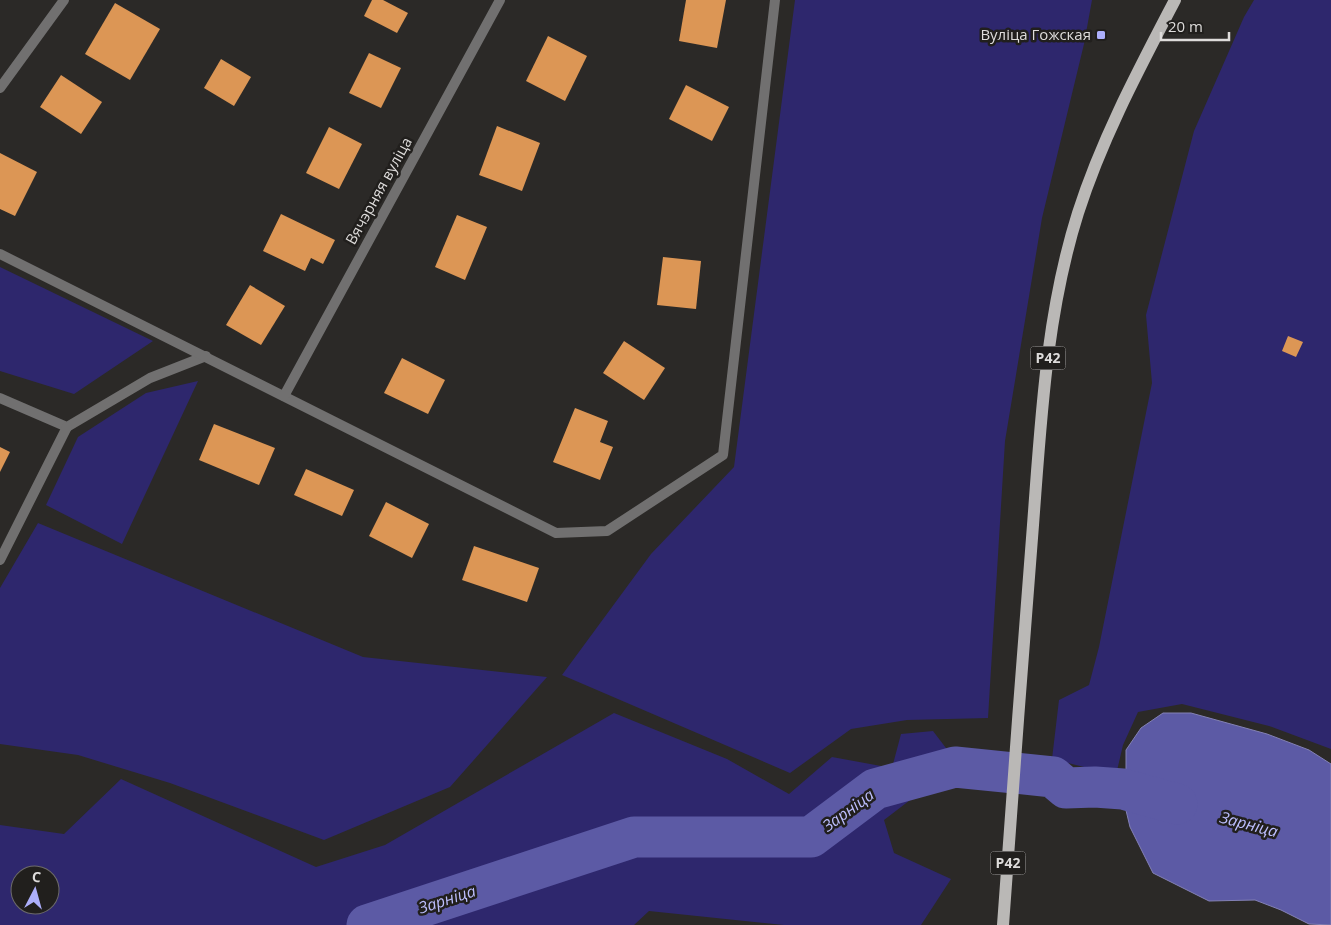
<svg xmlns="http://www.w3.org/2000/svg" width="1331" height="925" font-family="'Open Sans',sans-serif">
<rect width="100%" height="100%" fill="#2b2927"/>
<g fill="#2e276d" fill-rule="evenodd">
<polygon points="795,0 1092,0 1084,44 1042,218 1005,441 988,718 907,720 851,729 790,773 562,675 651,554 734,467"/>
<polygon points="1254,0 1331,0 1331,749 1269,726 1182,704 1138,712 1123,745 1116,775 1052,759 1059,700 1089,685 1099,647 1152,383 1146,315 1194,131 1244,17"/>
<polygon points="0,267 153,341 74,394 0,371"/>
<polygon points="198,381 122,544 46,505 78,437 146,393"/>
<polygon points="38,523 363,657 547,677 450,787 324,840 170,783 78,755 0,744 0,588"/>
<path d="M614,713l113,46 62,35 43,-37 60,11 9,-34 32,-3 16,21 -14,29 -51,39 10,33 57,26 -30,46h-137l-135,-14 -15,14h-634v-100l64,9 57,-55 195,88 69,-22zM20,875h30v30h-30z"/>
</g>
<polygon fill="#5c5aa5" stroke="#8381b5" points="1163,713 1191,713 1267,734 1309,750 1331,764 1331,925 1309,924 1281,910 1255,900 1209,901 1153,873 1130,827 1124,802 1123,789 1126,777 1126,750 1141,728"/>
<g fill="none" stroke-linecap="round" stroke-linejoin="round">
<polyline stroke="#5c5aa5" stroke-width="41" points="367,925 634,837 811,837 875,789 955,767 1053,777 1066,788 1095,787 1123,789 1177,804"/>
</g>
<g fill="#dc9655">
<polygon points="372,0 383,0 408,13 397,33 364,16"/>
<polygon points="686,0 726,0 717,48 679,41"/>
<polygon points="115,3 160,29 130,80 85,54"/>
<polygon points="548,36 587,56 565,101 526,81"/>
<polygon points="369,53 401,68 381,108 349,93"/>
<polygon points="221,59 251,77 234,106 204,88"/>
<polygon points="61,75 102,102 81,134 40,107"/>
<polygon points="686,85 729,107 712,141 669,119"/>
<polygon points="497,126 540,143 522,191 479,175"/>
<polygon points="329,127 362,144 339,189 306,173"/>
<polygon points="0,153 37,172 15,216 0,209"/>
<polygon points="281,214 335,240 323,264 311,258 305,271 263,251"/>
<polygon points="457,215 487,227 465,280 435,267"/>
<polygon points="663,257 701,261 696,309 657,305"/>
<polygon points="250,285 285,306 261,345 226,325"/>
<polygon points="1288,336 1303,342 1296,357 1282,351"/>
<polygon points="624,341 665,368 644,400 603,373"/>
<polygon points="402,358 445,380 428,414 384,393"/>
<polygon points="575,408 608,421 600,442 613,447 600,480 553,462"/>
<polygon points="214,424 275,448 259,485 199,460"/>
<polygon points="0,447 10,452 0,472"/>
<polygon points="306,469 354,490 342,516 294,495"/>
<polygon points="386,502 429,524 412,558 369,536"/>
<polygon points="474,546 539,568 527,602 462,580"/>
</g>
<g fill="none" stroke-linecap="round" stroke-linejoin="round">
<g stroke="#717070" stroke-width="10">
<polyline points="0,398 67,427 150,378 206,356"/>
<polyline points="0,560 67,427"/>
</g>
<g stroke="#717070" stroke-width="10">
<polyline points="0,88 64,0"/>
<polyline points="0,254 556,533 607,531 723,455 775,0"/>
<polyline points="284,396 500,0"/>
</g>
<path stroke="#bab8b6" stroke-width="12" d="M1003,925c10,-133 19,-267 30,-400 8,-105 13,-211 45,-312 24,-75 61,-144 97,-213"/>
</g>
<rect fill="#adaffb" stroke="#211f1d" stroke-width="2" x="1096" y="30" width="10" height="10" rx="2.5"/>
<g text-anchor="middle" stroke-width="5" stroke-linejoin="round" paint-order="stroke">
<g fill="#211f1d" stroke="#a5a3a2" stroke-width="1">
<rect x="1030.5" y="346.5" width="35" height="23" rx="4"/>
<rect x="990.5" y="851.5" width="35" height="23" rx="4"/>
</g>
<g font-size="14" font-weight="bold" fill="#dedcdb">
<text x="1048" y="363">Р42</text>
<text x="1008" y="868">Р42</text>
</g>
<g font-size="15" fill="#dedcdb" stroke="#211f1d" text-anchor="end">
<text x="1091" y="40">Вуліца Гожская</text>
</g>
<g font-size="15" fill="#dedcdb" stroke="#211f1d">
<text transform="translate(379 191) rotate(-61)" y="5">Вячэрняя вуліца</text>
</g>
<g font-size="16" font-style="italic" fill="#bcbefd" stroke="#211f1d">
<text transform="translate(848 810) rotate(-36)" y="6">Зарніца</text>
<text transform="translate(1249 824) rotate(15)" y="6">Зарніца</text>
<text transform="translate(447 899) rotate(-18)" y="6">Зарніца</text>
</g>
</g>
<g transform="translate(35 890) rotate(6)"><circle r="24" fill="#211f1d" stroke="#6d6b69"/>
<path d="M0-4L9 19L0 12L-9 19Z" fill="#adaffb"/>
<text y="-8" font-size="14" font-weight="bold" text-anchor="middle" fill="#dedcdb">С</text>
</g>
<path d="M1161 32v8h68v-8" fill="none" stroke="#dedcdb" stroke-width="2.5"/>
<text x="1168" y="32" font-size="15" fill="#dedcdb" stroke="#211f1d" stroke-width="4" paint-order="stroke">20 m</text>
</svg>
